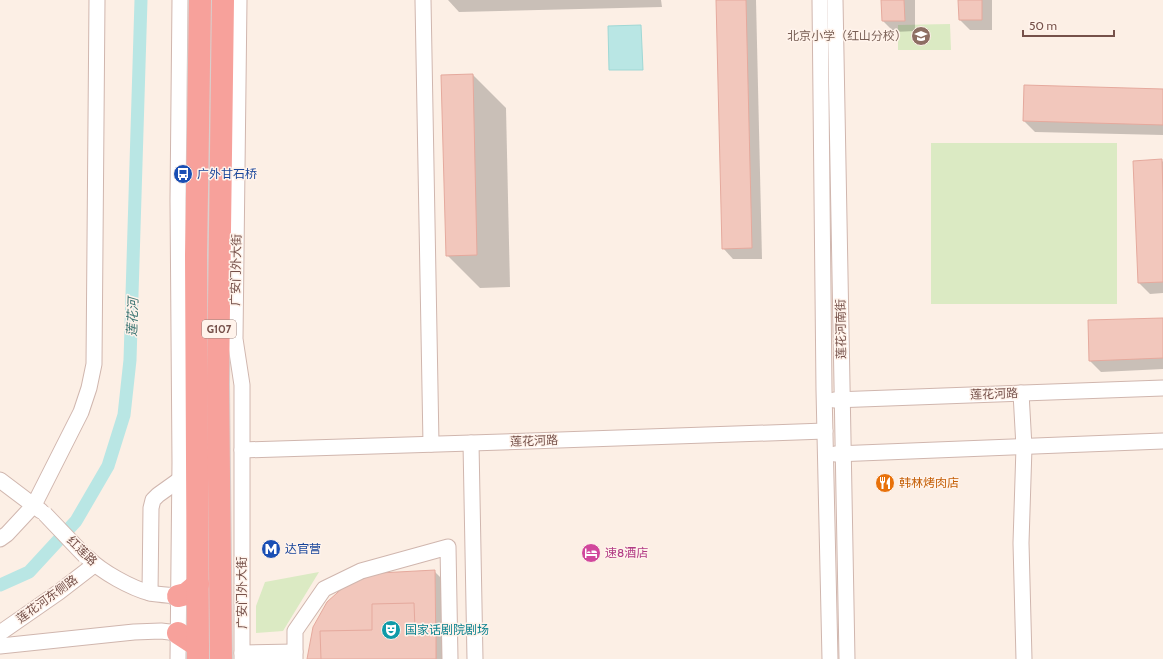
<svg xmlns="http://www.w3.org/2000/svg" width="1163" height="659" font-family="Cabin,'Noto Sans SC',sans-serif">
<rect width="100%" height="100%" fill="#fcefe5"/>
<g fill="#dbeac3">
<polygon points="950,24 951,50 898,50 898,25"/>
<rect x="931" y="143" width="186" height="161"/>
<polygon points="319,572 283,631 256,633 256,606 265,582"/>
</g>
<polygon fill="#b9e6e4" stroke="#9fd8d5" points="641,25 643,70 609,70 608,26"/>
<g fill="#0003">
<polygon points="448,0 661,0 662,7 459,12"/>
<polygon points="717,0 756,0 762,259 733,259 723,248"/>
<polygon points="882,0 915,0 915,31 894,32 883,21"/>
<polygon points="959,0 992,0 992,30 970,30 960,20"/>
<polygon points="473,75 506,108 510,287 480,288 447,255"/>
<polygon points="1163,90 1163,135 1035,132 1024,121"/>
<polygon points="1161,160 1163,162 1163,293 1150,294 1139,283"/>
<polygon points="1163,319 1163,369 1101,372 1090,361"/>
<polygon points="434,571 445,582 447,659 308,659"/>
</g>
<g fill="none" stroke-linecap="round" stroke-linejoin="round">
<polyline stroke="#b9e6e4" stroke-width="13" points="0,585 29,572 76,521 108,466 124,415 130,360 141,0"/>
</g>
<g fill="#f2c7bc" stroke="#e5a99d">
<polygon points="716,0 746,0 752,248 722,249"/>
<polygon points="881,0 904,0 905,21 882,21"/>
<polygon points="958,0 982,0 982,20 959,20"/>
<polygon points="473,74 477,255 446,256 441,75"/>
<polygon points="1024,85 1163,89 1163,125 1023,121"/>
<polygon points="1162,159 1163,194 1163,282 1138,283 1133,161"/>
<polygon points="1163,318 1163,358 1089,361 1088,320"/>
<polygon points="435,570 436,659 307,659 313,627 327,602 347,584 379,573"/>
<polygon points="414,603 415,629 436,629 436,659 321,659 320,631 372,630 372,604"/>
</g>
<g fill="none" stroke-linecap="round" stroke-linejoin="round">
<defs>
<g id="minor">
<polyline points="239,0 235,339 242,385 242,659"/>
<polyline points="423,0 431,444"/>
<polyline points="820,0 824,390 830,659"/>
<polyline points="835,0 847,659"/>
<polyline points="1021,393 1024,447 1021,543 1024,659"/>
<polyline points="834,400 1163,388"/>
<polyline points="471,443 475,659"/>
<polyline points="242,450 471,443 825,431"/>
<polyline points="835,454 1163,441"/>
<polyline points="0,480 41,511"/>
<polyline points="0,539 7,534 34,505 81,412 89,388 94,364 97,0"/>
<path d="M88,558c14,14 43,30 62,35 9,2 19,2 28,3"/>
<polyline points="150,593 151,508 153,500 158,495 179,480 186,480"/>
<polyline points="0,633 59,592 94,565"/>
<polyline points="0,646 134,632 161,631 178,633"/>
<polyline points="242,653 295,652"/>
<polyline points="178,659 180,462 178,200 180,0"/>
<polyline points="295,659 295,631 324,589 361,571 448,547 450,659"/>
</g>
<g id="highway">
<polyline points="178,596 186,594 198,584"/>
<polyline points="178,633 198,646"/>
<polyline points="198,659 196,255 200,0"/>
<polyline points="221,659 218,384 223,0"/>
</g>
</defs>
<use href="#minor" stroke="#d0b6ae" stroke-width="17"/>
<use href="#highway" stroke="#d9cecc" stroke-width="24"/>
<use href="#minor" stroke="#fff" stroke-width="15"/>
<use href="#highway" stroke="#f7a19b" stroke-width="22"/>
<defs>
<polyline id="minor-bridge" points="45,514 85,556"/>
</defs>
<use href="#minor-bridge" stroke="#d0b6ae" stroke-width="17" stroke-linecap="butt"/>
<use href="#minor-bridge" stroke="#fff" stroke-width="15"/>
</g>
<defs>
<symbol id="school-disc" viewBox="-11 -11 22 22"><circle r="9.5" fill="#8d6e63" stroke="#fff3eb"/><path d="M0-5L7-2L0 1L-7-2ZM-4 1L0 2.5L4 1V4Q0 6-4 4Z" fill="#fff"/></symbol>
<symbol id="bus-disc" viewBox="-11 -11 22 22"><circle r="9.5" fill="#1a4fb4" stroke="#fff3eb"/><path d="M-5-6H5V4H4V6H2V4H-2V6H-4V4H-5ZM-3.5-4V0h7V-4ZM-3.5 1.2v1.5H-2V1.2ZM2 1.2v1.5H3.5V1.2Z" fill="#fff"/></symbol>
<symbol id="restaurant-disc" viewBox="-11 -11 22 22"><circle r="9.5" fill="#e8710a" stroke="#fff3eb"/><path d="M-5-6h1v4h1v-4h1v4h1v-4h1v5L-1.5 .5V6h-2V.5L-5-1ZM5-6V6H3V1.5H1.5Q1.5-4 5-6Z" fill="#fff"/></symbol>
<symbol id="metro-disc" viewBox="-11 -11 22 22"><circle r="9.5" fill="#1a4fb4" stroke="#fff3eb"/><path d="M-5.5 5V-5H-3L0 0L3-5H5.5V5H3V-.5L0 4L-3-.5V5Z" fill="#fff"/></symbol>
<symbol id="hotel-disc" viewBox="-11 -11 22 22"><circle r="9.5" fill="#d1479c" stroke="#fff3eb"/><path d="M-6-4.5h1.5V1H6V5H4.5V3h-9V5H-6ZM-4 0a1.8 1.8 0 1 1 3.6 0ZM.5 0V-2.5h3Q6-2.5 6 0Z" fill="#fff"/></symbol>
<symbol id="theatre-disc" viewBox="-11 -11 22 22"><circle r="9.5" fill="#0f9aa8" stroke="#fff3eb"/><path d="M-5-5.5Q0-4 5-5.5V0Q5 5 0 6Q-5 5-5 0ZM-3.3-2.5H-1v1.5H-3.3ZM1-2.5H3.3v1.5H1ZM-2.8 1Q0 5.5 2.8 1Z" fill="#fff"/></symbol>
</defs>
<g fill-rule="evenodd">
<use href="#school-disc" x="910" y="25" width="22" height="22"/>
<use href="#bus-disc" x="172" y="163" width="22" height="22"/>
<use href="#restaurant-disc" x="874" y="472" width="22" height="22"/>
<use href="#metro-disc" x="260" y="538" width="22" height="22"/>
<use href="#hotel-disc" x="580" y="542" width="22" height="22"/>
<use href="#theatre-disc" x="380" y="619" width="22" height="22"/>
</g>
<g text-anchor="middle" stroke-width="3" stroke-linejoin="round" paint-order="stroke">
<rect fill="#fff3eb" stroke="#9f827a" stroke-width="1" x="202" y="320" width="34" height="18" rx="3"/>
<g font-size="11" font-weight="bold" fill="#76514a">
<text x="219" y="333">G107</text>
</g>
<g font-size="12" fill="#785e54" stroke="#fff3eb" text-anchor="end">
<text x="907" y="40">北京小学（红山分校）</text>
</g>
<g font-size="12" fill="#164399" stroke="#fff3eb" text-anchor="start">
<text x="197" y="178">广外甘石桥</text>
<text x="285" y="553">达官营</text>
</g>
<g font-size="12" fill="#76514a" stroke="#fff3eb">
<text transform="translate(236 270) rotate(-89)" y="4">广安门外大街</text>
<text transform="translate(841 329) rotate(-91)" y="4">莲花河南街</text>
<text transform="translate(994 394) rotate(-2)" y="4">莲花河路</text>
<text transform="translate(534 441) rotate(-2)" y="4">莲花河路</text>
<text transform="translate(82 551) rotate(44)" y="4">红莲路</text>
<text transform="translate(242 593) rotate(-90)" y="4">广安门外大街</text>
<text transform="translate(47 599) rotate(-36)" y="4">莲花河东侧路</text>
</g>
<g font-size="12" fill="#c56008" stroke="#fff3eb" text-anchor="start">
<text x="899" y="487">韩林烤肉店</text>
</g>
<g font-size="12" fill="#b23c85" stroke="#fff3eb" text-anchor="start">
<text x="605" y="557">速8酒店</text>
</g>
<g font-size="12" fill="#0d838f" stroke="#fff3eb" text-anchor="start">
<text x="405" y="634">国家话剧院剧场</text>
</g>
<g font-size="13" font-style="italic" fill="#3a7472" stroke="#fff3eb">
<text transform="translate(132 317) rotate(-88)" y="5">莲花河</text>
</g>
</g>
<path d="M1023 30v6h91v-6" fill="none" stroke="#76514a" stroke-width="2"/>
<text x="1029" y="30" font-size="12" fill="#76514a" stroke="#fff3eb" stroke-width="3" paint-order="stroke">50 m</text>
</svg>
